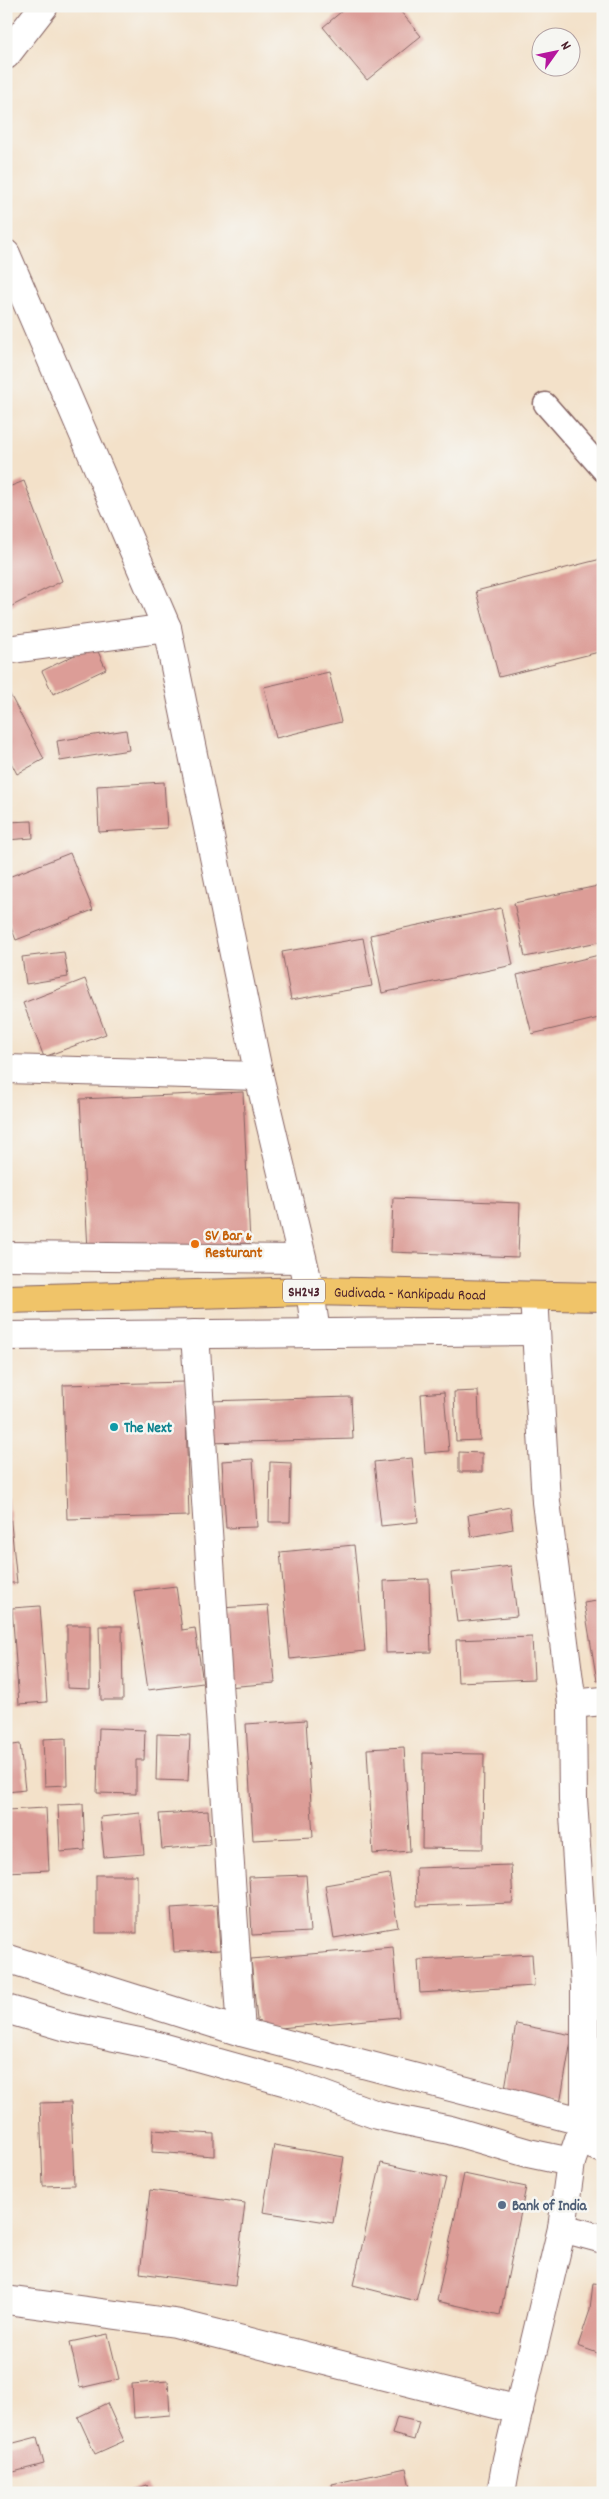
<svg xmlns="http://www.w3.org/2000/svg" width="609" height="2499" font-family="Dekko,sans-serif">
<rect width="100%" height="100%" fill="#f6f6f2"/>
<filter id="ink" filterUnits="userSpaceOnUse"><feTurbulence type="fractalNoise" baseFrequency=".02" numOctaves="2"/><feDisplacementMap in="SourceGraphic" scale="10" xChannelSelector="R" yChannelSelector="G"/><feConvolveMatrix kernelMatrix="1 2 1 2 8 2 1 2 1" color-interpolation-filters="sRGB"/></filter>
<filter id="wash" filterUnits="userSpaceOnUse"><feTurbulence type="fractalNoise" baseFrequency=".0096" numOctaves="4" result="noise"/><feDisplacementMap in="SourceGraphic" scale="20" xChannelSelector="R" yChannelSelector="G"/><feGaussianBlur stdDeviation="1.12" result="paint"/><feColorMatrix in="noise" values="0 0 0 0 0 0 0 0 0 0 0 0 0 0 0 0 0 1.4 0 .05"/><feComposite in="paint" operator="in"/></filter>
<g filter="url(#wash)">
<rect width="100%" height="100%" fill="#f3e1c9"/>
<g id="blocks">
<g fill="#dc9d97">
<polygon points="348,6 396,6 421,36 367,80 323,27"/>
<polygon points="24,481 62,581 6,609 6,488"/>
<polygon points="601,559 603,651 499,677 476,591"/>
<polygon points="95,645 106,669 53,694 42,671"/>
<polygon points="329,672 341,722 276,738 264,687"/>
<polygon points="6,687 44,759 17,774 6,753"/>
<polygon points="126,730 129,750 60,761 57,741"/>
<polygon points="164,782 167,828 99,832 97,786"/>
<polygon points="32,821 33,838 6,840 6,822"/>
<polygon points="70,853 93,910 16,940 6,915 6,878"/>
<polygon points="603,885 603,941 525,957 514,903"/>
<polygon points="501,908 513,965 382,993 370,935"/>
<polygon points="363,938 372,986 291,1000 282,952"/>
<polygon points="64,952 68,977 26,984 22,957"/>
<polygon points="603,954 603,1017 532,1034 517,975"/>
<polygon points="85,979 106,1034 44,1057 23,1003"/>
<polygon points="243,1092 250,1243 88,1250 80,1099"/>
<polygon points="393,1198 520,1203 518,1257 391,1252"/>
<polygon points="185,1382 189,1516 67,1519 63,1385"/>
<polygon points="478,1391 480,1440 456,1441 454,1392"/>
<polygon points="444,1392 449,1451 425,1453 421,1394"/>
<polygon points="351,1397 353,1439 208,1443 207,1401"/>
<polygon points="459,1452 482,1453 482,1472 459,1472"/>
<polygon points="412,1458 418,1522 381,1526 374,1462"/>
<polygon points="253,1459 257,1527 226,1528 222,1461"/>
<polygon points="270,1462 291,1463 290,1522 269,1522"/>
<polygon points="6,1474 17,1583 6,1583"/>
<polygon points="510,1507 513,1529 471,1537 468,1515"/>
<polygon points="354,1545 365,1651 290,1659 280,1552"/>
<polygon points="511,1566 517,1616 457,1622 451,1573"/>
<polygon points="429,1579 431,1652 386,1653 384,1581"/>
<polygon points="176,1586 182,1630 195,1628 203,1683 148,1690 134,1591"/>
<polygon points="603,1600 603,1680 597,1681 584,1603"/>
<polygon points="268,1605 275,1683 227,1687 221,1608"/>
<polygon points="40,1606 47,1702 19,1704 12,1608"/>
<polygon points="67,1625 90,1625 90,1689 67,1688"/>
<polygon points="99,1626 122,1626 123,1700 101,1700"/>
<polygon points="532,1637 534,1679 458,1682 456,1640"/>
<polygon points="306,1720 313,1837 253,1840 246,1724"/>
<polygon points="99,1728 145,1730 144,1760 136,1760 136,1794 97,1793"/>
<polygon points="157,1734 190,1735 188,1781 156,1780"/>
<polygon points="66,1738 67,1785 45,1786 43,1739"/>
<polygon points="20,1744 25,1790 7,1792 6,1746"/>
<polygon points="404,1747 410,1851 373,1854 367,1749"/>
<polygon points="423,1753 484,1754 483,1849 422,1848"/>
<polygon points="83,1804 85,1850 60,1852 58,1805"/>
<polygon points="46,1808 49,1870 6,1872 6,1810"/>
<polygon points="208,1811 210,1845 162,1849 159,1814"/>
<polygon points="140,1813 144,1854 104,1857 100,1817"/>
<polygon points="511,1865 513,1903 417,1906 416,1868"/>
<polygon points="389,1874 398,1927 334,1938 325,1885"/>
<rect x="96" y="1875" width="41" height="58"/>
<polygon points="306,1875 310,1932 252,1935 249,1877"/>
<polygon points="217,1905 220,1950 174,1952 171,1908"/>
<polygon points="393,1947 399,2017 258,2030 251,1959"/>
<polygon points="532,1954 534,1986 420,1993 418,1960"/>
<polygon points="516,2024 572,2035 560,2104 504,2094"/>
<polygon points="71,2102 74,2185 43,2186 40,2103"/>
<polygon points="153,2130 214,2134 214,2156 152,2152"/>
<polygon points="274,2145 344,2157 333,2223 263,2212"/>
<polygon points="381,2163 446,2178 416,2301 353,2285"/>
<polygon points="464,2174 526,2187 500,2315 437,2301"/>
<polygon points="150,2190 245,2203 235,2286 140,2273"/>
<polygon points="593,2283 603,2284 603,2355 578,2346 590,2310"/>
<polygon points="108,2334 119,2379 80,2388 70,2342"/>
<polygon points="168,2381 170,2415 134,2418 132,2384"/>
<polygon points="107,2403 124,2441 95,2454 78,2417"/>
<polygon points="397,2417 419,2422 414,2440 392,2434"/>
<polygon points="37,2437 44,2464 6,2474 6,2445"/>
<polygon points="406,2468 411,2493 334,2493 332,2484"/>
<polygon points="147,2485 150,2493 127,2493 127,2492"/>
</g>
</g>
</g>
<g filter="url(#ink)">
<use href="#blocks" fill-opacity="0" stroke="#856362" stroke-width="1"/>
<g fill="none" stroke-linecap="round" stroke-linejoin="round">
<defs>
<polyline id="service" points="545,404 603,470"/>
<g id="minor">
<polyline points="6,55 44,6"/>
<polyline points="6,254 167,628"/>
<polyline points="6,650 167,628 259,1076 310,1291 316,1333"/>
<polyline points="6,1069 259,1076"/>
<polyline points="6,1256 302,1259"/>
<polyline points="195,1334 241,2032"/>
<polyline points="6,1336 535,1331"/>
<polyline points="572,1704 603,1701"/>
<polyline points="6,1958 241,2032 585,2122"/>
<polyline points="6,2009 67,2027 158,2046 287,2082 377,2115 450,2130 528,2153 571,2162"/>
<polyline points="579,2140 603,2149"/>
<polyline points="562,2228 603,2239"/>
<polyline points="6,2300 175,2323 519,2410"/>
<polyline points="501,2493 507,2459 562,2228 571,2162 585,2122 585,1988 573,1799 572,1704 546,1502 534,1296"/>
</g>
<g id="primary">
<path id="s1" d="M6,1299l304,-8 293,6"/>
</g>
</defs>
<use href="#service" stroke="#856362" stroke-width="25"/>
<use href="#minor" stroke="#856362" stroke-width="30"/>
<use href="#primary" stroke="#856362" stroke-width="30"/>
<use href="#service" stroke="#fff" stroke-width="22"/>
<use href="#minor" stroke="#fff" stroke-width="28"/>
<use href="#primary" stroke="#f0c469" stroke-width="28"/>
</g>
</g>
<circle fill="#e8710a" stroke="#f6f6f2" stroke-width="2" cx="195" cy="1244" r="5"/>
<circle fill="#0f9aa8" stroke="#f6f6f2" stroke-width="2" cx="114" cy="1427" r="5"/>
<circle fill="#5c6f8a" stroke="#f6f6f2" stroke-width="2" cx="502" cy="2205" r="5"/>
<g text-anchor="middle" stroke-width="5" stroke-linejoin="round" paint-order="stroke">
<rect fill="#f6f6f2" stroke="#7e6067" stroke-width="1" x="283" y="1279.5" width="42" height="23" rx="4"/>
<g font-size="14" font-weight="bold" fill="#4a1f2b">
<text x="304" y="1296">SH243</text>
</g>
<g font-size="15" font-weight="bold" fill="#c56008" stroke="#f6f6f2" text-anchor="start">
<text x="205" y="1240">SV Bar &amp;<tspan x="205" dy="17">Resturant</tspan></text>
</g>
<g font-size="15" fill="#4a1f2b" stroke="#f6f6f2">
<text dy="5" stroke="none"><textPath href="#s1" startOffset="404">Gudivada - Kankipadu Road</textPath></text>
</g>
<g font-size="15" font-weight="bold" fill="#0d838f" stroke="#f6f6f2" text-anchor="start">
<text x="124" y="1432">The Next</text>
</g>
<g font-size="15" font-weight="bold" fill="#4e5e75" stroke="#f6f6f2" text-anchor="start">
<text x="512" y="2210">Bank of India</text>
</g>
</g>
<rect width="609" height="2499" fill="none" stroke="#f6f6f2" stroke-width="25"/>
<g transform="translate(556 52) rotate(57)"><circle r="24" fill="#f6f6f2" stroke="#b1a0a2"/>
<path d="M0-4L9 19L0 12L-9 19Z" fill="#b5179e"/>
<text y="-8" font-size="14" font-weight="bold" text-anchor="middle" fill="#4a1f2b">N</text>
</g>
</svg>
